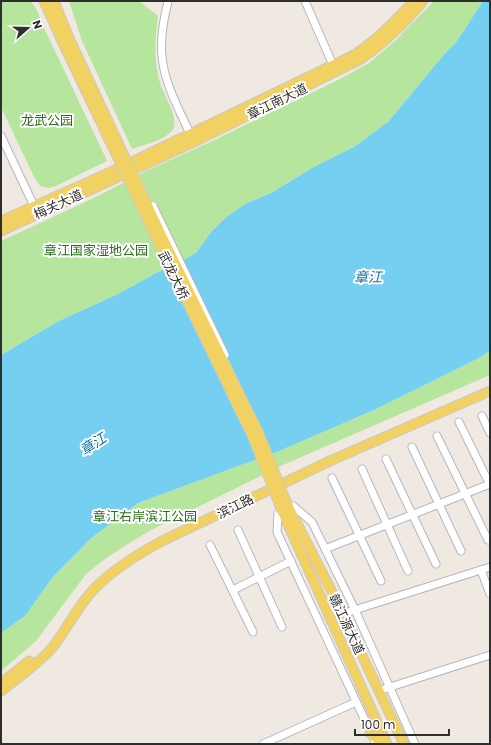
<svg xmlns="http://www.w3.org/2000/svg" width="491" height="745" font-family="Poppins,'Noto Sans SC',sans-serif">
<rect width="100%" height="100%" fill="#efe9e1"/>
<g fill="#b6e59e">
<polygon points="1,1 30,1 36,8 46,32 107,161 56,186 49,188 40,186 34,177 1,107"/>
<path d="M69,1h70l19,15c-3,23 -5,47 3,70 4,11 18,32 12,43 -6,11 -30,16 -41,20l-50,-108z"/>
<polygon points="434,1 483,1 457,41 441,58 388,122 354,147 312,168 273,192 245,204 225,218 211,232 197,252 186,259 158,272 118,294 59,321 1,355 1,241 96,197 148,170 206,144 340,79 369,63 396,40"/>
<polygon points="490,351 490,375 283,465 149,531 109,556 86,574 36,641 1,671 1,633 25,616 52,578 90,539 138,503 279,451 374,410 475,360"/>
</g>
<polygon fill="#75cff0" points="483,1 490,1 490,351 475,360 374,410 279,451 138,503 90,539 52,578 25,616 1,633 1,355 59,321 118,294 158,272 186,259 197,252 211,232 225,218 245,204 273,192 312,168 354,147 388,122 441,58 457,41"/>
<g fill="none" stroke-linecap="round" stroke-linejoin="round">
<defs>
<g id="minor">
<path d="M168,1c-4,18 -8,36 -6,55 2,28 19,57 30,82"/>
<polyline points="305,1 333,65"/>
<polyline points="1,136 34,206"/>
<polyline points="482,416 490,433"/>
<polyline points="459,422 490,485"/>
<polyline points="437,436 488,540"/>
<polyline points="412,447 461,551"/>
<polyline points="386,459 436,564"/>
<polyline points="362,469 408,571"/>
<polyline points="332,478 381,581"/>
<polyline points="292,505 312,522 355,610 415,744"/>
<polyline points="278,513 277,532 376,744"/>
<polyline points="238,530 282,627"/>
<polyline points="210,545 253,632"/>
<polyline points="325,549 490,484"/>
<polyline points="481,570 490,594"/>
<polyline points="233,590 291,561"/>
<polyline points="342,614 490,567"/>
<polyline points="378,691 490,655"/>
<polyline points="263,744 356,702"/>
</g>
<g id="major">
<polyline points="44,1 62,41"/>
<polyline points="54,1 69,38"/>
<path d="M1,221l110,-49 243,-117c23,-15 41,-34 60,-54"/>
<path d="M1,231l193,-89 165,-82c21,-13 48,-39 64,-59"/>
<polyline points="288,506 333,594 404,744"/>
<polyline points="282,511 387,744"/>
<polyline points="3,682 29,661"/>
<path d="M1,691c16,-12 38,-28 51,-43 15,-19 27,-44 43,-60 19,-19 43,-34 67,-47l170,-81 158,-69"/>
<polyline points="370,733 383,744"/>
</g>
</defs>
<use href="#minor" stroke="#b4b7c1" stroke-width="9"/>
<use href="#major" stroke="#c9c9c9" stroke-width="11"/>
<use href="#minor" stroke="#fff" stroke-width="7"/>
<use href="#major" stroke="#f2d163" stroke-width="9"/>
<defs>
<polyline id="minor-bridge" points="153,206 225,355"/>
<g id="major-bridge">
<polyline points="69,38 158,228 259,434 288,506"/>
<polyline points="62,41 153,231 253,437 282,511"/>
</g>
</defs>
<use href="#minor-bridge" stroke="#b4b7c1" stroke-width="9" stroke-linecap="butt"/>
<use href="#major-bridge" stroke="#c9c9c9" stroke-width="11" stroke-linecap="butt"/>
<use href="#minor-bridge" stroke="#fff" stroke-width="7"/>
<use href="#major-bridge" stroke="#f2d163" stroke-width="9"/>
</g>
<g text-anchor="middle" stroke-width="4" stroke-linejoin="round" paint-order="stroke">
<g font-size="13" fill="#2e2e2e" stroke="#fff">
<text transform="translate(277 101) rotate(-26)" y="5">章江南大道</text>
<text transform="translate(58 204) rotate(-25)" y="5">梅关大道</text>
<text transform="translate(174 275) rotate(64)" y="5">武龙大桥</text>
<text transform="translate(235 506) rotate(-26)" y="5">滨江路</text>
<text transform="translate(347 624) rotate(65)" y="5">赣江源大道</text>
</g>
<g font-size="13" fill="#2c6e1b" stroke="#fff">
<text x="47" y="125">龙武公园</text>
<text x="96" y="255">章江国家湿地公园</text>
<text x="145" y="521">章江右岸滨江公园</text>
</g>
<g font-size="14" font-style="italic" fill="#0d6fa3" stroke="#fff">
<text x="368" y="282">章江</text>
<text transform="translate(93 444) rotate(-33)" y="5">章江</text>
</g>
</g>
<rect width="491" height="745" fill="none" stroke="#2e2e2e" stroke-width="4"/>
<g transform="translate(28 28) rotate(70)" stroke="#ffffff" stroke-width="3" paint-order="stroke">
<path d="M0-3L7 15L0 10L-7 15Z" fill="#2e2e2e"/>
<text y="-6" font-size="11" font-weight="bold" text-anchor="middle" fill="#2e2e2e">N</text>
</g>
<path d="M355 729v6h94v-6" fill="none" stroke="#2e2e2e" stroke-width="2"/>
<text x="361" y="729" font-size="12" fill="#2e2e2e" stroke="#ffffff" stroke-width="3" paint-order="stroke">100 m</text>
</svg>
